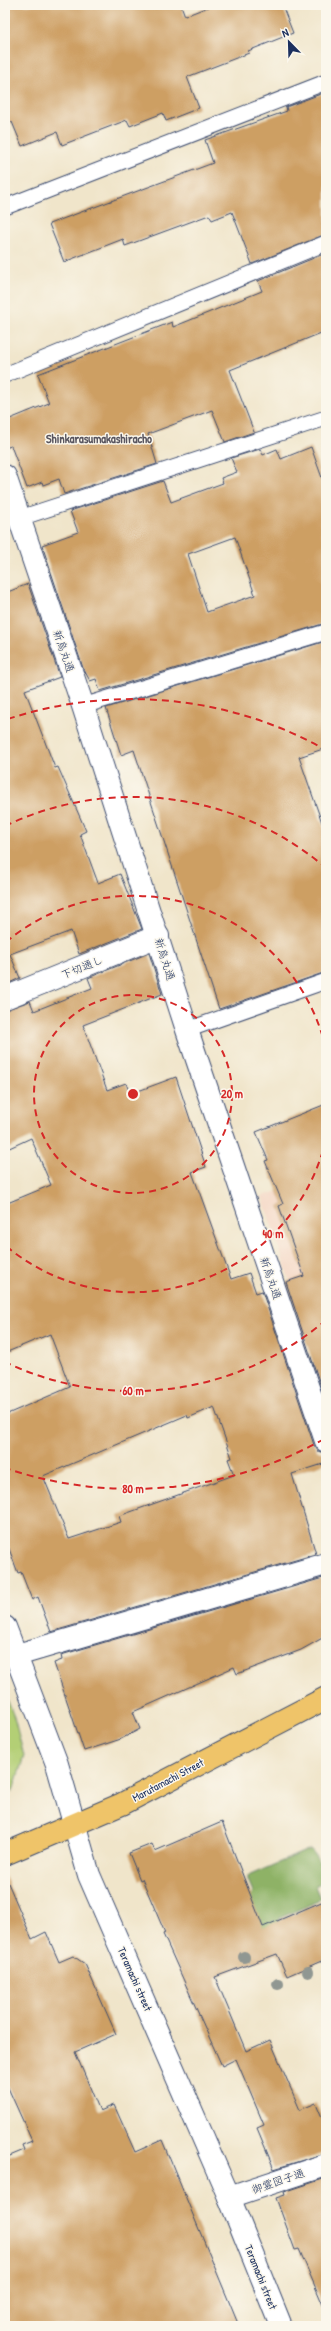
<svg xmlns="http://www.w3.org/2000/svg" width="331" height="2331" font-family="'Patrick Hand','Klee One',sans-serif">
<rect width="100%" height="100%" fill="#fbf7ec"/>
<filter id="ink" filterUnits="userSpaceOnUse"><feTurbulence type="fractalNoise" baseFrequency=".025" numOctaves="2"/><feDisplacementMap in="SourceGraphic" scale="8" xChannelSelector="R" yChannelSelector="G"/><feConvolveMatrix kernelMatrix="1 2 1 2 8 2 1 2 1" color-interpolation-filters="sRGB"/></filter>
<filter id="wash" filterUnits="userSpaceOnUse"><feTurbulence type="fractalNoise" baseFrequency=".012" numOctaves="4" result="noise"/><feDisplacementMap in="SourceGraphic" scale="16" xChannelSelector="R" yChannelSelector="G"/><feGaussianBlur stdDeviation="0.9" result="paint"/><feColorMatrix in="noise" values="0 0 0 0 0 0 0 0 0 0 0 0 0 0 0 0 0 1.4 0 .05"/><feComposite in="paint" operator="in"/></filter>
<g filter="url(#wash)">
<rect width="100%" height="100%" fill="#f0e5ca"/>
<polygon fill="#f4d3c0" points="326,1178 326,1391 262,1196"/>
<polygon fill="#b3cf75" stroke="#677f6a" points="5,1694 14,1717 24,1756 13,1791 5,1794"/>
<path fill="#8eb266" stroke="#547062" d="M310,1849c8,6 14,23 14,32l-9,5 5,12 -2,3 -38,17 -11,18 -28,-36 10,-4 2,-4 -5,-12v-4z"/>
<g id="blocks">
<g fill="#cd9f64" fill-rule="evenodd">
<polygon points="5,5 181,5 185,16 213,5 282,5 293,33 248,51 249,53 187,77 199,108 166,121 163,113 130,126 127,120 62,145 57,132 22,146 12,122 5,125"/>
<polygon points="326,92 326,234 252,264 232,212 212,220 209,215 125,246 123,239 64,262 49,224 213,163 205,140 287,111 286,107"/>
<polygon points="326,253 326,331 230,370 254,432 225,442 212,410 148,434 157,464 64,494 59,479 43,485 42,482 27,488 11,446 5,448 5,421 49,403 38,374 172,322 173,327 262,291 258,281"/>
<path d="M311,447l15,42v134l-226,68 -4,-12 -6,2 -7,-13 -41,-123 36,-13 -8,-21 93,-30 8,21 52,-19 -2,-5 16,-6 -6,-14 29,-9 3,6 14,-6 4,10zM235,537l20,58 -48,17 -19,-58z"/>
<polygon points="28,584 60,677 25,690 55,768 58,767 86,831 80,834 98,883 120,874 142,929 79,954 71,931 10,954 20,978 5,985 5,593"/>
<polygon points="326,641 326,748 299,757 326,834 326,972 219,1009 134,750 121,755 106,708"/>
<path d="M149,953l13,41 -79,31 24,65 19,-7 4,11 46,-17 30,90 -14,5 39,107 18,-6 7,20 6,-2 52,154 4,6 8,2v10l-34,11 24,80 -265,78 -13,-35 -6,3 -11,-28 -3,1 -13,-35v-123l65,-28 -20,-53 -45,19v-149l46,-19 -20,-47 -26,12v-140l25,-9 4,10 58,-23 -4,-10zM214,1407l18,51 -4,1 6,16 -115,41 2,6 -52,17 -26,-63 144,-61 1,3z"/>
<polygon points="326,1104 326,1402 286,1282 304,1276 279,1206 283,1204 265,1161 268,1160 256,1132"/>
<polygon points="323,1578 326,1589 326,1636 301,1650 237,1674 234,1667 133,1712 140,1729 121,1739 84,1751 54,1663 62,1660 61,1655"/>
<polygon points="222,1822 263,1927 326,1900 326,1959 287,1976 277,1954 215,1977 246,2051 270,2040 300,2110 316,2103 326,2127 326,2153 274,2169 257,2128 264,2125 236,2059 222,2066 163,1934 165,1933 142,1879 140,1880 129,1853 152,1844 155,1851"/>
<polygon points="5,1876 32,1939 46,1932 59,1962 73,1956 85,1964 116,2034 75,2052 100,2111 114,2105 135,2152 162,2140 239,2326 5,2326 5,2158 24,2150 22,2145 32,2141 5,2081"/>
<polygon points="326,2178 326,2312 299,2249 295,2250 276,2198 285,2195 284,2192"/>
</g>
</g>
</g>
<g filter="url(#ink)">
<use href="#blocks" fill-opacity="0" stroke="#3b4a6e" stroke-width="1"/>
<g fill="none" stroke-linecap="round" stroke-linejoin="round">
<defs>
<g id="service">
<polyline points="5,207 326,82"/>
<polyline points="5,375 326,243"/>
<polyline points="20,518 326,418"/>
<polyline points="83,706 326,632"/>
<polyline points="187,1030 326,981"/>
</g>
<g id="minor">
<polyline points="5,476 83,706 187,1030 326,1441"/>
<polyline points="5,998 158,936"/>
<polyline points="17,1655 326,1564"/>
<polyline points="229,2197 326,2165"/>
</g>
<polyline id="tertiary" points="5,1627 57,1764 89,1875 229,2197 281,2326"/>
<polyline id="primary" points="5,1854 122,1804 326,1698"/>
</defs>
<use href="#service" stroke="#3b4a6e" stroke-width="17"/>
<use href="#minor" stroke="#3b4a6e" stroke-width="24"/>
<use href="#tertiary" stroke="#3b4a6e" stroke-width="24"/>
<use href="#primary" stroke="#3b4a6e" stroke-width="24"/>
<use href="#service" stroke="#fff" stroke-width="15"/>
<use href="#minor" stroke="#fff" stroke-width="22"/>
<use href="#tertiary" stroke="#fff" stroke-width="22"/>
<use href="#primary" stroke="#efc469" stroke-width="22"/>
</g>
<g fill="#909792">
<circle cx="244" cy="1957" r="6"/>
<circle cx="308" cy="1972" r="6"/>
<circle cx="278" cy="1984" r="6"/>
</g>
</g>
<g fill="none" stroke="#d62828" stroke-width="2" stroke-dasharray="7 5">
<circle cx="133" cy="1094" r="99"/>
<path d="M326 1139A198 198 0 0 1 6 1246M6 942A198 198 0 0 1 326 1049"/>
<path d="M326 1320A297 297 0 0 1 5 1362M5 826A297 297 0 0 1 326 868"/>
<path d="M324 1439A395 395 0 0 1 8 1469M8 719A395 395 0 0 1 324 749"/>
</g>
<g text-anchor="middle" stroke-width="3" stroke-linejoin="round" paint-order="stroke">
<g font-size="11" fill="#1b2f5e" stroke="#fbf7ec">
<text transform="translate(64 651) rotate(71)" y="4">新烏丸通</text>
<text transform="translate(165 959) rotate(73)" y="4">新烏丸通</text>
<text transform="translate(82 967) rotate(-22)" y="4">下切通し</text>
<text transform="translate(271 1278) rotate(71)" y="4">新烏丸通</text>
<text transform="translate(168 1780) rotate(-28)" y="4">Marutamachi Street</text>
<text transform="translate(135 1979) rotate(66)" y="4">Teramachi street</text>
<text transform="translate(278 2181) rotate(-19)" y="4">御霊図子通</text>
<text transform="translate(261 2277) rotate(68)" y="4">Teramachi street</text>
</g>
<g font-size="12" font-weight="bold" fill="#595660" stroke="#fbf7ec">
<text x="99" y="443">Shinkarasumakashiracho</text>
</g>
</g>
<circle cx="133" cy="1094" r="6" fill="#d62828" stroke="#fbf7ec" stroke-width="2"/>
<g font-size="12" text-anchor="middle" font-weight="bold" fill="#d62828" stroke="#fbf7ec" stroke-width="3" stroke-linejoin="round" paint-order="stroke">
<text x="232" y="1098">20 m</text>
<text x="273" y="1238">40 m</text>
<text x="133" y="1395">60 m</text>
<text x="133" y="1493">80 m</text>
</g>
<rect width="331" height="2331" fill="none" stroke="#fbf7ec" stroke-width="20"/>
<g transform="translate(289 42) rotate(337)" stroke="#fbf7ec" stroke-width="3" paint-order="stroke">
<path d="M0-3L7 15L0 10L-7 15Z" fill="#1b2f5e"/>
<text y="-6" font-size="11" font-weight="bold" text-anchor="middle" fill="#1b2f5e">N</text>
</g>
</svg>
